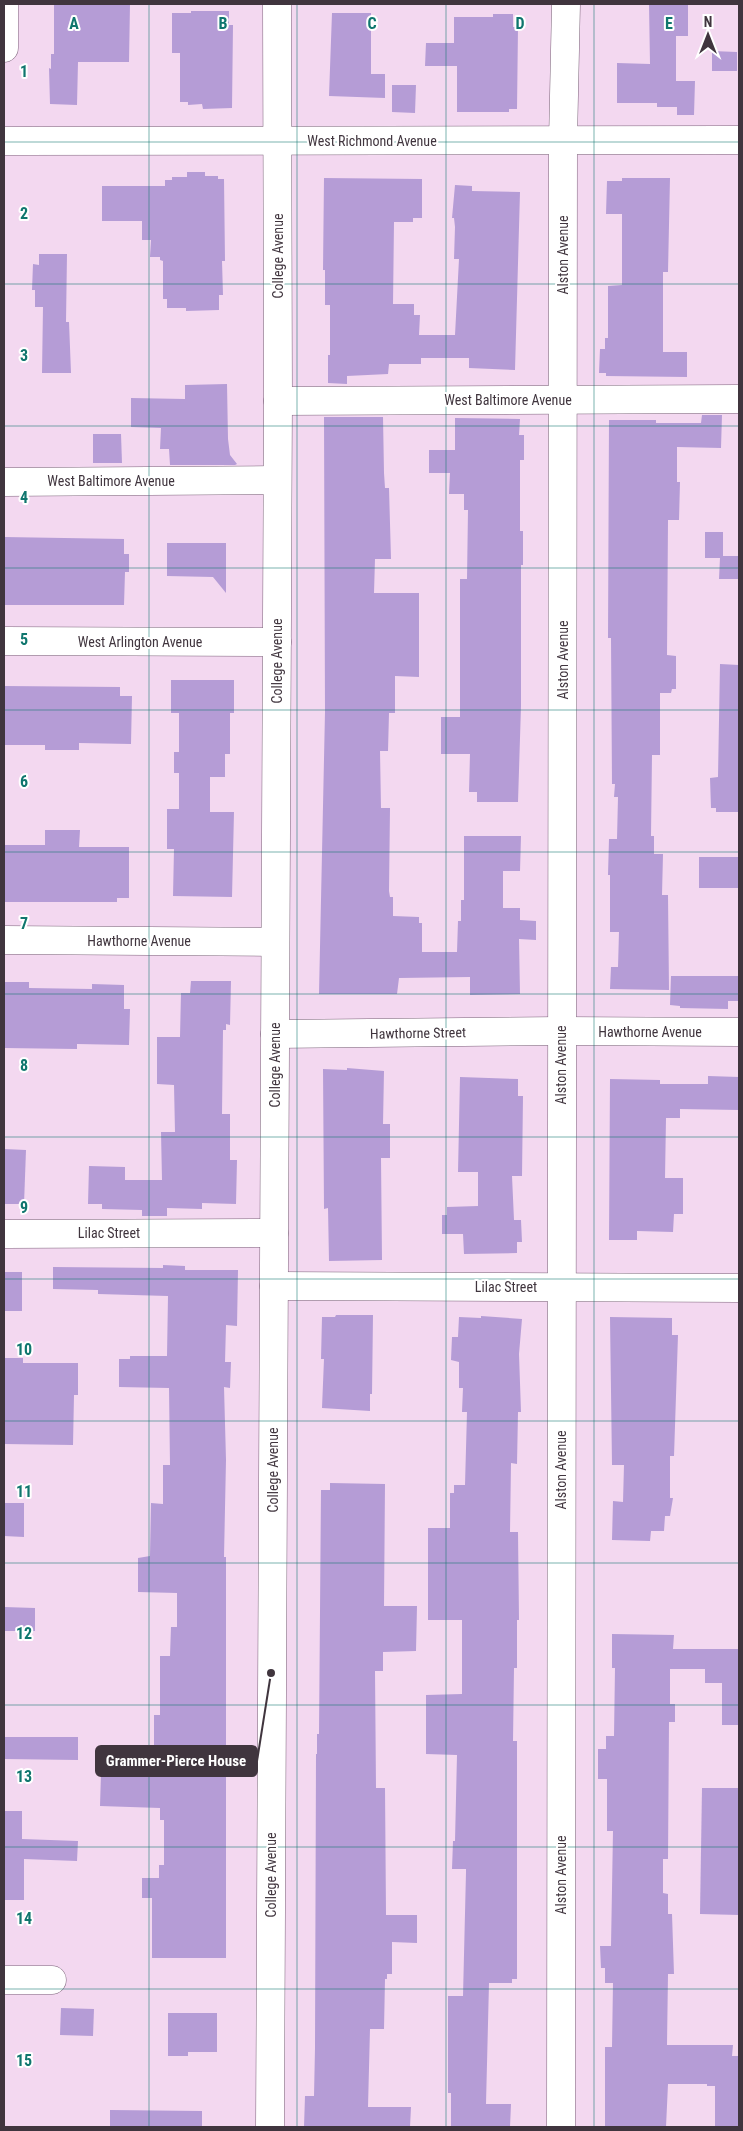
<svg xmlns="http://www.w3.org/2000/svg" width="743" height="2131" font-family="'Roboto Condensed',sans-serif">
<rect width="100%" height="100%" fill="#f3d8f0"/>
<g fill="#b59cd6">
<polygon points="54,4 130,4 129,62 78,62 77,105 50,104 49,68 51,69 51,54 54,54"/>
<polygon points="649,4 688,4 688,36 676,36 676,81 695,81 694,115 677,115 677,107 657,107 657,103 617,103 617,63 650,64"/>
<polygon points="191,11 229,11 229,25 233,25 232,108 203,109 202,104 188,105 188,102 180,102 180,53 172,53 172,13 191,13"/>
<polygon points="332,13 371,13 371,74 385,74 385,98 329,96"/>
<polygon points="493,14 513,14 513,27 518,27 517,109 509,109 509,112 457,112 457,66 425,66 426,43 454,43 454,17 493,17"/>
<polygon points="712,51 737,52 737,71 712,71"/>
<polygon points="392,85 416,85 415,113 392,112"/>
<polygon points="187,172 205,172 205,176 218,176 218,179 224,179 225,261 222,261 223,295 219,295 219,310 186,311 186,308 167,308 167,299 163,299 163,261 160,260 160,257 150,257 151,240 142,240 142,221 102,221 102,186 165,186 165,180 172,180 172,177 187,177"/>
<polygon points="324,178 422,179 422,218 413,218 413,222 394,222 393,304 414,304 414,315 420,315 419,335 455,335 459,259 454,259 455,227 454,218 452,218 455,185 472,186 472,191 520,192 515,370 469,368 469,358 421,358 421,364 389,364 388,374 347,376 347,384 328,383 328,355 330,355 330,305 325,305 325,270 323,270"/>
<polygon points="622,178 670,178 668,272 663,272 663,352 687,352 687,377 606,376 606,373 599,373 600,349 605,349 605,338 608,338 608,286 622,285 622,214 606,214 607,181 622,181"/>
<polygon points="39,254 67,254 66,322 69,322 71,373 42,373 43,307 35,307 35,290 32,290 33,264 39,265"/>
<polygon points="227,384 228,439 230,455 237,464 235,465 170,465 169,449 160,449 161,428 131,427 131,398 185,399 185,385"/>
<polygon points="702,415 722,415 721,448 677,447 677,482 680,482 679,520 668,520 667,655 676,656 676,689 672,689 671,693 660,693 660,755 652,755 651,836 654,836 654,854 663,854 662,895 668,895 669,990 610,989 611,967 618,967 619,932 610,932 610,875 608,875 609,839 617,839 618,797 614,797 615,784 612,784 611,638 608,638 609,420 656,420 656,423 701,423"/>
<polygon points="324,417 383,417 384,473 385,488 389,488 391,559 375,559 374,593 419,593 419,677 395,676 395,713 389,713 388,751 380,751 381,808 390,808 389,891 390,897 393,897 393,916 419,917 419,923 422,923 422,952 457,952 458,921 461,921 461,900 464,900 464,836 521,836 520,871 503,871 503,908 520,908 520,920 536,921 536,940 519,939 520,994 470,995 470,977 399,978 397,994 319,994 325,712"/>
<polygon points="455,418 520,419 519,435 524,435 524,460 520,460 520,531 523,531 523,565 521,565 521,706 518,802 477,802 477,792 469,792 470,754 441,754 441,717 460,717 460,579 467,579 468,510 464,510 464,494 449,494 450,473 429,473 429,450 455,450"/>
<polygon points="93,434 121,434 122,463 93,463"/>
<polygon points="705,532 723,532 723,556 739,556 739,579 719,579 720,558 705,558"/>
<polygon points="4,537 124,539 124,554 129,554 129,572 125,572 124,605 4,605"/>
<polygon points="167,543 226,543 226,593 213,577 167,576"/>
<polygon points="720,664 739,665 739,812 716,812 716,808 711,808 710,778 718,777"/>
<polygon points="171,680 234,680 234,713 230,713 230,754 225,754 225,777 210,777 210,812 234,812 232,897 173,896 174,849 167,849 167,809 179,809 179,773 174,773 174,752 179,752 179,713 171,713"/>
<polygon points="4,686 120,687 120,696 132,696 131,744 79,743 79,750 45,750 45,745 4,745"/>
<polygon points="45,830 80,830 79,847 129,847 129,898 117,898 117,902 4,902 4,845 45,845"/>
<rect x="699" y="857" width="40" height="31"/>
<polygon points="671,976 739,976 739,1001 728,1001 728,1009 680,1008 680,1006 670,1005"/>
<polygon points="191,981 231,981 230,1025 226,1024 226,1030 223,1030 222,1114 230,1114 230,1160 237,1160 236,1204 202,1203 202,1209 167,1208 167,1216 142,1216 142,1210 102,1209 102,1204 88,1204 89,1166 125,1167 125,1180 162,1180 161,1132 175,1132 174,1085 157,1084 157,1037 180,1037 181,993 190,993"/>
<polygon points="4,982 29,982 29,988 92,989 92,984 124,985 124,1009 130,1009 129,1045 77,1044 77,1049 4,1048"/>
<polygon points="347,1068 384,1071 383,1124 390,1124 390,1158 381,1158 382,1260 329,1261 328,1208 324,1209 323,1069 347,1070"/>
<polygon points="708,1076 739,1077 739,1110 680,1109 680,1118 666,1118 665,1178 683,1178 683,1214 674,1214 673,1232 637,1231 637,1240 609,1240 610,1079 660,1080 660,1084 708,1084"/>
<polygon points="460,1077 518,1079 518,1096 523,1096 522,1176 512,1176 514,1220 521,1220 522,1242 517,1242 517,1253 464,1254 463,1234 442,1234 442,1215 447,1215 447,1207 478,1206 478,1172 458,1172"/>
<polygon points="4,1149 26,1150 24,1204 4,1204"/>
<polygon points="163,1265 185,1266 185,1270 238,1270 237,1326 226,1325 225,1362 231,1362 230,1388 224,1387 226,1460 224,1557 226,1557 226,1958 152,1958 152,1898 142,1898 142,1878 159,1878 159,1865 164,1865 164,1820 160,1820 160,1808 100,1806 101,1774 142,1774 142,1770 150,1770 150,1763 154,1763 154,1715 160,1715 160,1656 170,1656 171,1627 177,1627 177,1593 138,1592 138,1558 150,1556 151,1503 163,1504 163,1465 170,1465 169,1388 119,1387 119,1359 130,1359 130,1356 167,1356 168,1296 98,1294 98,1290 53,1289 53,1267 163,1268"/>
<rect x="4" y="1272" width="18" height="39"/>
<polygon points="336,1315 373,1315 372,1394 370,1394 370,1411 322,1408 324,1359 321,1359 322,1317 335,1317"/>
<polygon points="481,1316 522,1319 519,1354 521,1412 518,1412 517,1464 511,1463 510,1532 518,1532 519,1620 517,1620 517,1668 514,1668 513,1741 517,1741 517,1979 512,1979 512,1983 489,1983 486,2104 511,2104 510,2127 451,2127 451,2093 448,2093 448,1996 463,1996 466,1872 466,1869 452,1869 453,1841 455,1841 457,1755 426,1754 426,1695 462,1694 462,1620 428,1620 428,1528 450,1528 450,1493 454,1493 454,1485 465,1485 467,1412 462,1412 463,1388 459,1388 459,1362 451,1360 452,1337 458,1337 459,1317 481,1318"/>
<polygon points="610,1317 672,1318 672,1335 678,1335 674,1456 670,1456 670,1498 673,1498 670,1516 665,1516 664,1531 651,1531 650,1541 612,1540 613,1501 623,1502 624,1465 612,1465"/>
<polygon points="4,1358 23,1358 23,1363 78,1363 78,1395 74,1395 73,1445 4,1444"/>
<polygon points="330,1483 385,1484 384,1606 417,1606 416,1651 383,1652 383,1671 375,1671 376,1788 385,1788 386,1915 417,1915 417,1943 392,1942 392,1974 387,1974 387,1979 385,1979 384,2029 370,2029 368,2107 411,2107 410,2127 304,2127 305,2096 314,2096 315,2048 316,1754 317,1754 317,1734 319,1734 321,1490 330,1490"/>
<polygon points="4,1503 24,1503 24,1537 4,1536"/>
<polygon points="4,1607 35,1608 35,1631 4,1631"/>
<polygon points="612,1634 674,1635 673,1649 739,1649 739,1725 722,1725 722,1683 705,1683 705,1669 670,1669 670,1704 675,1704 675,1722 669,1722 668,1859 663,1859 663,1893 668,1894 668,1914 672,1914 674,1974 668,1974 667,2045 733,2045 732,2056 738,2056 739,2127 715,2127 715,2086 707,2086 707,2084 668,2084 666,2127 605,2127 605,2047 612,2047 613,1983 605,1983 605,1968 601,1968 600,1946 611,1946 613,1831 607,1831 607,1779 598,1779 598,1749 606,1749 606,1736 614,1736 615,1668 612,1668"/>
<polygon points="4,1737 78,1737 78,1760 4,1759"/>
<polygon points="702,1788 739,1788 739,1915 700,1914"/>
<polygon points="4,1811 22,1811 22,1839 78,1841 77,1861 24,1859 24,1900 4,1900"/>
<polygon points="61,2008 94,2009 93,2036 60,2035"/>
<polygon points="168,2013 217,2013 217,2052 188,2052 188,2056 168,2056"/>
<polygon points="110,2110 202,2111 202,2127 110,2127"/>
</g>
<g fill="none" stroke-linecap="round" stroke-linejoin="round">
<defs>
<g id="minor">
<polyline points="4,48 4,4"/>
<polyline points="4,141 739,140"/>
<polyline points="278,401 739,399"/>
<polyline points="4,482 277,480"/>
<polyline points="4,641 277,642"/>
<polyline points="4,940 275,942"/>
<polyline points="275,1034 561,1031 739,1032"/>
<polyline points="4,1234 274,1233"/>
<polyline points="274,1286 739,1288"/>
<polyline points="4,1980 52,1980"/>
<polyline points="270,2127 278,401 277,4"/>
<polyline points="561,2127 563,141 566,4"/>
</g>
</defs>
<use href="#minor" stroke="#7a6278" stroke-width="29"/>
<use href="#minor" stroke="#fff" stroke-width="28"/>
</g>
<path fill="none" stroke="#0f766e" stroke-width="1" stroke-opacity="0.55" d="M149,4v2123M297,4v2123M446,4v2123M594,4v2123M4,142h735M4,284h735M4,426h735M4,568h735M4,710h735M4,852h735M4,994h735M4,1137h735M4,1279h735M4,1421h735M4,1563h735M4,1705h735M4,1847h735M4,1989h735"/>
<g text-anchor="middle" stroke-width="4" stroke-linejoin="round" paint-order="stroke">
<g font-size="14" fill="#40353e" stroke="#fff">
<text x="372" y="146">West Richmond Avenue</text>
<text transform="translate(563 255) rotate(-90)" y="5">Alston Avenue</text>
<text transform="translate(278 256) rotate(-90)" y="5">College Avenue</text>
<text x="508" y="405">West Baltimore Avenue</text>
<text x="111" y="486">West Baltimore Avenue</text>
<text x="140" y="647">West Arlington Avenue</text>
<text transform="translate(563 660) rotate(-90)" y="5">Alston Avenue</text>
<text transform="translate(277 661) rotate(-90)" y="5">College Avenue</text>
<text x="139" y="946">Hawthorne Avenue</text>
<text x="650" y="1037">Hawthorne Avenue</text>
<text transform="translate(418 1033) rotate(-1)" y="5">Hawthorne Street</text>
<text transform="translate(275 1065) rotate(-90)" y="5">College Avenue</text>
<text transform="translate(561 1065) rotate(-90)" y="5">Alston Avenue</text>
<text x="109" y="1238">Lilac Street</text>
<text x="506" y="1292">Lilac Street</text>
<text transform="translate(273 1470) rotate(-90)" y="5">College Avenue</text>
<text transform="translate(561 1470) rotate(-90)" y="5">Alston Avenue</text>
<text transform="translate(271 1875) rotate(-90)" y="5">College Avenue</text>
<text transform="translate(561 1875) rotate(-90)" y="5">Alston Avenue</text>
</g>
</g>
<g font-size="16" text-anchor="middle" font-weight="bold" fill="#0f766e" stroke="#fff" stroke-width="4" stroke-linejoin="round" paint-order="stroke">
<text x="74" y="29">A</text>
<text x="223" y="29">B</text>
<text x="372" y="29">C</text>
<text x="520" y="29">D</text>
<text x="669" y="29">E</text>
<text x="24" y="77">1</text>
<text x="24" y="219">2</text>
<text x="24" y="361">3</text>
<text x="24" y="503">4</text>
<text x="24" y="645">5</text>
<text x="24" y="787">6</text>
<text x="24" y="929">7</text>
<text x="24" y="1071">8</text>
<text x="24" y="1213">9</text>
<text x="24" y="1355">10</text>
<text x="24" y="1497">11</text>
<text x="24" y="1639">12</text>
<text x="24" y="1782">13</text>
<text x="24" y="1924">14</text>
<text x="24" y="2066">15</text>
</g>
<path fill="none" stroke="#40353e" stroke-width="2" d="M271 1673L257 1761"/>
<circle fill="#40353e" stroke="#fff" stroke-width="2" cx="271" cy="1673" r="5"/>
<rect fill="#40353e" stroke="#40353e" stroke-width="2" x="96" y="1746" width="161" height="30" rx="5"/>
<g font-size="15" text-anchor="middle" font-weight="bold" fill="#fff">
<text x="176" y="1766">Grammer-Pierce House</text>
</g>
<rect width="743" height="2131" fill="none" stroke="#40353e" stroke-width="10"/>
<g transform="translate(708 35)" stroke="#ffffff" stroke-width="4" paint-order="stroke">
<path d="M0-4L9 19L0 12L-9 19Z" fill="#40353e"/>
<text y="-8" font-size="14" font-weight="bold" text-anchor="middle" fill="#40353e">N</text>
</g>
</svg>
